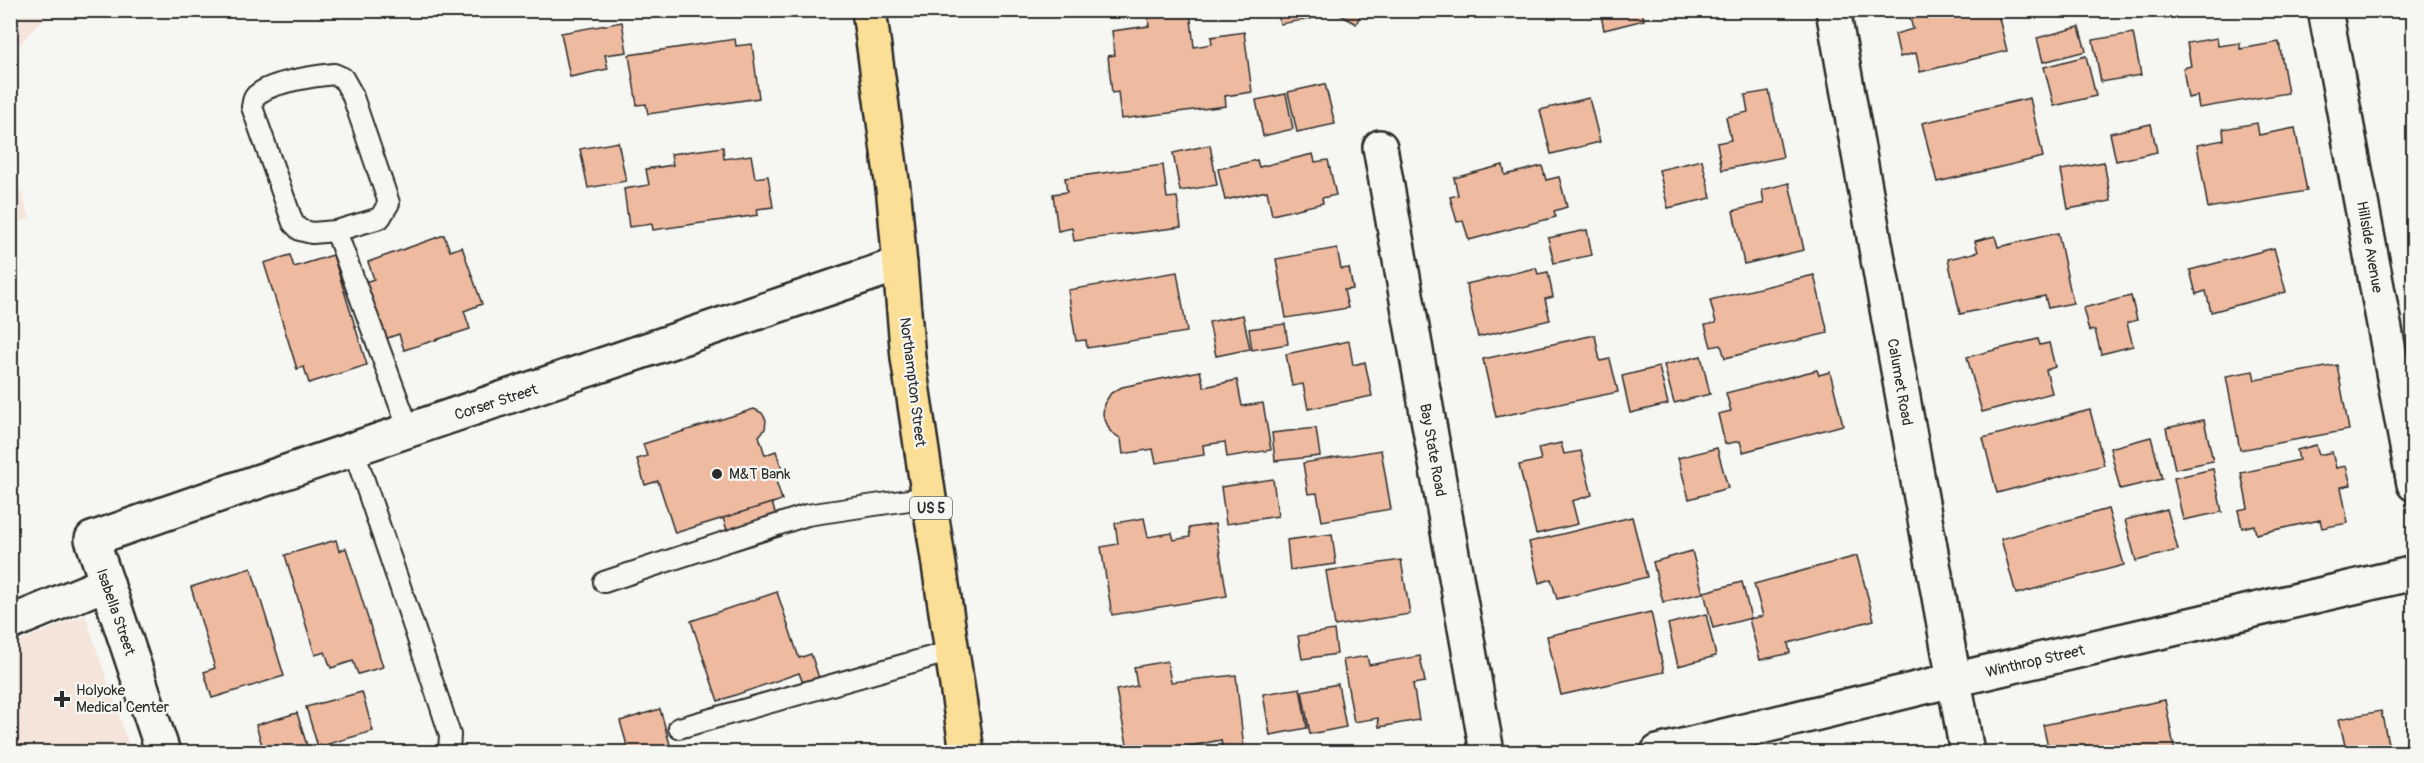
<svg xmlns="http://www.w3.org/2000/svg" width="2424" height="763" font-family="Pangolin,sans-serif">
<rect width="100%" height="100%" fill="#f6f6f2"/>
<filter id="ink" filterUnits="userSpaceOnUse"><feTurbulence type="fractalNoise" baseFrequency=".0167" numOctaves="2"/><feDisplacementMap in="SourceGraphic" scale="12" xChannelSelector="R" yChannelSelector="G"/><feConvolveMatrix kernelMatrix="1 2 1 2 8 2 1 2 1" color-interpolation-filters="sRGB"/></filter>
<g filter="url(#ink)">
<g fill="#f4e4d9">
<polygon points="11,10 51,11 11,53 10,11"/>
<polygon points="10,163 30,218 11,225 10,225"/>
<polygon points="85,615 131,752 11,752 11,645"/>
</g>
<g fill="#efbba0" stroke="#2b2b2b" stroke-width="1.5">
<polygon points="1190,10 1194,47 1212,44 1211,37 1244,32 1252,92 1225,96 1226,106 1121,119 1118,92 1112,93 1108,56 1115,55 1112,31 1149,26 1148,16"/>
<polygon points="1277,10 1313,10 1315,18 1280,24"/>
<polygon points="1332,10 1363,10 1356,24"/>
<polygon points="1600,10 1642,10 1644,20 1604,30"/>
<polygon points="1924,10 1997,10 2007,51 1920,72 1916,53 1900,57 1895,34 1913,29 1909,14"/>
<polygon points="2163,10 2212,10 2165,18"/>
<polygon points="622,22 627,52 605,55 608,69 570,77 561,33"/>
<polygon points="2079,27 2086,51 2043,62 2037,38"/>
<polygon points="2133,33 2141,75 2101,82 2093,40"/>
<polygon points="2217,38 2218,46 2240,43 2240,49 2279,42 2288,93 2199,108 2197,96 2188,98 2183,68 2191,66 2187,43"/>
<polygon points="735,39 736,46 752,44 759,98 648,114 646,104 637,105 629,55"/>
<polygon points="2086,56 2096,96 2054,106 2044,67"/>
<polygon points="1325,84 1335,124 1297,132 1288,92"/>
<polygon points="1769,91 1783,157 1722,170 1717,143 1731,140 1726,117 1748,112 1745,95"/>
<polygon points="1286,94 1293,129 1263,136 1256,100"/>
<polygon points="1589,98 1600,142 1551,154 1540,110"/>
<polygon points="2030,98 2043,157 1937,182 1922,123"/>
<polygon points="2257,123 2259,135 2295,128 2307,191 2208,208 2197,145 2224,140 2223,129"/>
<polygon points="2151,124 2157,152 2116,161 2110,133"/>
<polygon points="618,142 626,181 588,188 580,149"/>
<polygon points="1210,145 1217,185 1180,191 1173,153"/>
<polygon points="723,147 724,159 751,155 755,178 768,176 773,207 757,209 758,215 653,230 652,224 629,227 624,189 649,185 646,169 673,165 671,154"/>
<polygon points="1313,154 1315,162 1328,160 1336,195 1322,198 1323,203 1272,215 1267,191 1225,200 1218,169 1257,160 1259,167"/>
<polygon points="1702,160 1711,198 1668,208 1659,170"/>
<polygon points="2104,162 2111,201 2068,209 2061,170"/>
<polygon points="1163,165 1167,198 1177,197 1181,227 1074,241 1072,228 1058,231 1053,194 1067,192 1065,178"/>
<polygon points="1503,165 1505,175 1542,166 1546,180 1559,177 1567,207 1554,211 1556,217 1469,240 1463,221 1457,222 1450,197 1458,195 1454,178"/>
<polygon points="1789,183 1804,250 1744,264 1733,211 1764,203 1762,190"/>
<polygon points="1587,230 1592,255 1554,263 1548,238"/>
<polygon points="2058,233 2073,303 2048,308 2045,296 1960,314 1948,259 1978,252 1975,241 1995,236 1998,247"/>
<polygon points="444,235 450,251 462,247 482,304 464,311 470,329 404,350 399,334 382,340 362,283 374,279 368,262"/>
<polygon points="1337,248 1341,269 1349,268 1353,289 1344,290 1348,308 1286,318 1276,259"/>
<polygon points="2274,248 2286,292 2211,312 2206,291 2196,294 2190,270"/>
<polygon points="290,255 294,267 333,255 367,365 309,383 304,367 297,369 264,263"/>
<polygon points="1536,268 1538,274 1548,272 1553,297 1545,299 1550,320 1478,337 1466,284"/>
<polygon points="1177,272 1187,332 1087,348 1086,340 1076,341 1068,290"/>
<polygon points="1814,275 1828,333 1725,358 1721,345 1711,347 1705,325 1716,323 1710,300"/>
<polygon points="2131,296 2137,320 2127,323 2133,346 2101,354 2095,330 2089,331 2083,308"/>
<polygon points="1243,315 1250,349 1216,356 1209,322"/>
<polygon points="1285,324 1288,344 1252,350 1249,329"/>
<polygon points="1595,335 1600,361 1610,359 1618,392 1496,417 1483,359"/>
<polygon points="2038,339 2040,345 2049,343 2055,367 2046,370 2052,393 1982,412 1967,357"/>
<polygon points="1349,341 1353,365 1365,362 1372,396 1308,409 1303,384 1292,386 1286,354"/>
<polygon points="1701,356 1710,394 1674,403 1664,365"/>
<polygon points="2337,365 2349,430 2240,450 2226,376 2253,371 2255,380"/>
<polygon points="1659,367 1668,404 1630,413 1622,376"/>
<polygon points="1817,370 1819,375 1830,372 1843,425 1743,452 1740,441 1725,444 1718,414 1731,411 1726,393"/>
<polygon points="1200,371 1204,387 1237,380 1242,406 1263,403 1271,450 1227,457 1225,442 1203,445 1204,455 1156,463 1153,449 1123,454 1121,439 1110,431 1103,415 1104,404 1111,393 1122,387"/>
<polygon points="754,409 762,413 766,420 765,429 759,436 765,455 776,451 783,472 774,474 782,500 675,533 658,481 645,485 637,459 647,456 643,444"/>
<polygon points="2090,410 2104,465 1997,493 1983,438"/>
<polygon points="2204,420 2213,461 2175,469 2166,428"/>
<polygon points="1316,428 1320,456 1275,461 1272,433"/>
<polygon points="2151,437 2162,479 2120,489 2110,448"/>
<polygon points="1561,443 1564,454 1581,451 1592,495 1572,501 1578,524 1536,534 1519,465 1541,460 1538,448"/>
<polygon points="2316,445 2319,455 2332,452 2336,468 2346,466 2351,485 2341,487 2348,523 2322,528 2320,520 2256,534 2254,525 2242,528 2238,510 2248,508 2241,473 2299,460 2297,450"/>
<polygon points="1717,448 1728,488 1689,499 1678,458"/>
<polygon points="1381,450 1391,509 1322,521 1317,493 1308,494 1303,463"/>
<polygon points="2213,469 2222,512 2183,520 2174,478"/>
<polygon points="1273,479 1278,516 1226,524 1221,487"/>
<polygon points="772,503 782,536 734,551 723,518"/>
<polygon points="2108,509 2124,565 2016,594 2001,539"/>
<polygon points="2167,509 2178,550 2136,561 2125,520"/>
<polygon points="1632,517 1647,577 1557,599 1551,579 1539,583 1529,542"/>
<polygon points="1144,518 1148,537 1172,533 1174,540 1190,537 1189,528 1215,524 1227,596 1112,615 1101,547 1118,544 1115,523"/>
<polygon points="1332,534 1336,564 1290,570 1287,540"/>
<polygon points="336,540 339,551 346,548 383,667 358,674 353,661 331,668 325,652 315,655 285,555"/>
<polygon points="1692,551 1703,593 1663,602 1653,562"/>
<polygon points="1857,556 1874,620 1788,643 1790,653 1760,660 1749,619 1763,616 1754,584"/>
<polygon points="1401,560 1410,614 1335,626 1326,571"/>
<polygon points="251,568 284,676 212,698 204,672 215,668 191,587"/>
<polygon points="1742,582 1751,618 1713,628 1704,592"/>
<polygon points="777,592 799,658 811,654 819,678 803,683 799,673 718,701 691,621"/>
<polygon points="1651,612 1664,672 1561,695 1547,636"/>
<polygon points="1706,614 1716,656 1678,666 1668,624"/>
<polygon points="1334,630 1337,654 1302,659 1298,636"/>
<polygon points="1367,656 1369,665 1420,656 1425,682 1413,684 1419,720 1379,727 1378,718 1354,722 1343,660"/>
<polygon points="1167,661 1171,682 1236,675 1244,749 1223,751 1221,740 1160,752 1142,752 1141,746 1128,749 1116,690 1137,686 1134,667"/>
<polygon points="1338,684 1346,727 1310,734 1302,691"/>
<polygon points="1300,688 1307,728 1270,735 1263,694"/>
<polygon points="362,692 373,731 318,747 306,707"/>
<polygon points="2165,700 2175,752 2049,752 2043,725"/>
<polygon points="660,709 671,748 655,752 629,752 620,721"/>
<polygon points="2381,711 2390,752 2335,752 2346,750 2339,719"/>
<polygon points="297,713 309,752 264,752 256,725"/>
</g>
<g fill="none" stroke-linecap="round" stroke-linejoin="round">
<defs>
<g id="lane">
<path d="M334,74l9,4 9,16 37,109 -9,15 -44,13 -24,2 -12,-3 -7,-7 -41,-116c1,-5 1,-10 6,-13 15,-12 56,-18 76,-20z"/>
<polyline points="336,231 409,430"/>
<polyline points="353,448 439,701 450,735 449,752"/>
<polyline points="604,582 807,515 929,497"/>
<polyline points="679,728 952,651"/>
</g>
<g id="street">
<polyline points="1833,10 1967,752"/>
<polyline points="1380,147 1487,752"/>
<polyline points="10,623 107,583"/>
<path d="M163,752l-71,-213c268,-94 539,-183 808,-275"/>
<polyline points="1658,752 1953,680 2414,573"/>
</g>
<polyline id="secondary" points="2325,10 2414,484"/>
<polyline id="primary" points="869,10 894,196 908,358 967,752"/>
</defs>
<use href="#lane" stroke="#2b2b2b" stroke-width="24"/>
<use href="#street" stroke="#2b2b2b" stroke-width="38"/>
<use href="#secondary" stroke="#2b2b2b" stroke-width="38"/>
<use href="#primary" stroke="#2b2b2b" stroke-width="38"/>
<use href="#lane" stroke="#f6f6f2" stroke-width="20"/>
<use href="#street" stroke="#f6f6f2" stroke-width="33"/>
<use href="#secondary" stroke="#f6f6f2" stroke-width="33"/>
<use href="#primary" stroke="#fbdf96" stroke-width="33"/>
</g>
</g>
<g fill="#2b2b2b" stroke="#f6f6f2" stroke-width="2">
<circle cx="717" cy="474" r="6"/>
<path d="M59 690h6v6h6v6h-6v6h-6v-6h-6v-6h6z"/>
</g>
<g text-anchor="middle" stroke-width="4.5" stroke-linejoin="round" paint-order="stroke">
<rect fill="#f6f6f2" stroke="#686867" stroke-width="1.5" x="910" y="497" width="42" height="22" rx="4.5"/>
<g font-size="14" font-weight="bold" fill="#2b2b2b">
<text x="931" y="513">US 5</text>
</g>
<g font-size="15" fill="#2b2b2b" stroke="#f6f6f2">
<text transform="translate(2370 247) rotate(80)" y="5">Hillside Avenue</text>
<text transform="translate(913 382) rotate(83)" y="5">Northampton Street</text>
<text transform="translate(1900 382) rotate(80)" y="5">Calumet Road</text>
<text transform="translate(496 402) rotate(-18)" y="5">Corser Street</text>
<text transform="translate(1433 450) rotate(80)" y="5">Bay State Road</text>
<text transform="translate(116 612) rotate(71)" y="5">Isabella Street</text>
<text transform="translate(2035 661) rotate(-13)" y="5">Winthrop Street</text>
</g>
<g font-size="15" fill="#2b2b2b" stroke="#f6f6f2" text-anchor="start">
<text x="729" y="479">M&amp;T Bank</text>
<text x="76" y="695">Holyoke<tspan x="76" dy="17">Medical Center</tspan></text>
</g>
</g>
<rect width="2424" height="763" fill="none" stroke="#f6f6f2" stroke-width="36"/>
<rect x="18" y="18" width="2388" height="727" fill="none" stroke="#2b2b2b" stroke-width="2" filter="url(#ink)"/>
</svg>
